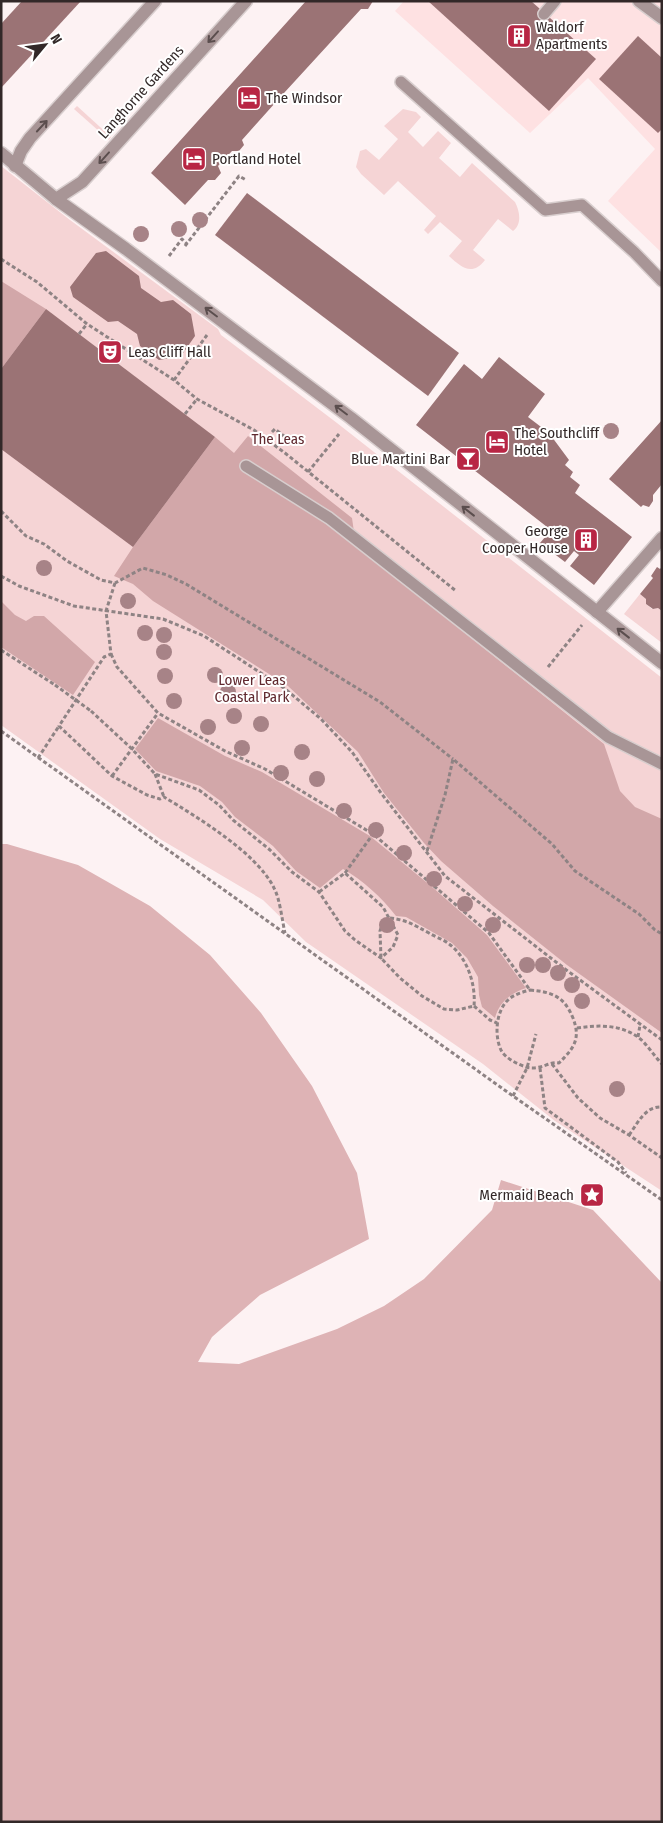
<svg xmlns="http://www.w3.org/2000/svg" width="663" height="1823" font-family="'Fira Sans Condensed',sans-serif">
<rect width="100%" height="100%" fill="#fdf2f3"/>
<polygon fill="#fee1e2" points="404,1 662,1 662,253 608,201 655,149 588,78 530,133 395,11"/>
<g fill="#f5d4d5">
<polygon points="77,106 111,137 109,140 74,109"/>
<path d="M403,109l13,3 5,5 -13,15 15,15 15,-16 13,12 -12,15 21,19 12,-14 43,39c5,10 7,22 -2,29l-15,-12 -25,31 12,10c-13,17 -24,7 -36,-4l13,-15 -22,-19 -12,12 -4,-4 12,-14 -38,-35 -14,14 -23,-21 -5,-7 4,-16 6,-2 13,11 19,-21 -14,-13z"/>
<polygon points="1,166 70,220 218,329 221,335 337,423 662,678 662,1191 555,1121 483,1064 306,942 263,900 160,839 1,725"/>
<polygon points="640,594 646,599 646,604 652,609 658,608 662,611 662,643 624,614"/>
</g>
<g fill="#d2a7a9">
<polygon points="1,281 46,309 1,369"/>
<polygon points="248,436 352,518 356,546 604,744 620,791 635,807 662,819 662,1033 567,965 493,906 441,861 424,843 384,793 358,752 288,686 153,601 133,584 114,576 133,547 215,437 234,453"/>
<polygon points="1,601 15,615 26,621 34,616 44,616 95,662 73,695 1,647"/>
<path d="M158,718l67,38 37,16 108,64 61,50 56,49 39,53c-15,5 -27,14 -31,30l-13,-11 -3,-12 -1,-18 -11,-19 -15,-15 -46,-26 -10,-1c-14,-18 -33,-36 -53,-47l-23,19 -24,-17 -23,-25 -38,-29 -13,-15 -22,-16 -44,-15 -21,-22z"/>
</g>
<polygon fill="#deb3b5" points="1,844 7,844 78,865 150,906 210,955 261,1013 312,1086 357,1173 369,1239 260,1295 212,1337 198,1362 239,1364 337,1329 384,1306 424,1279 492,1210 501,1180 593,1210 662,1283 662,1822 1,1822"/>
<g fill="#9b7375">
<polygon points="22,1 81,1 1,88 1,24"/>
<polygon points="306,1 373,1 368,9 361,9 284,93 242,140 244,145 239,151 232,151 218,166 221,173 215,180 208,180 185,205 151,173"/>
<polygon points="428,1 531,1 596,59 549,111"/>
<polygon points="638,36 662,58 662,129 658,133 599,79"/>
<polygon points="247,193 459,353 428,396 215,235"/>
<polygon points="106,251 139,276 141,288 161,302 173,300 191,314 195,336 181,356 159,360 140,346 137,334 118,321 108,322 73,297 70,287 96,253"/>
<polygon points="46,309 215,437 133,547 1,449 1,369"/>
<polygon points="499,357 545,394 528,417 549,433 569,460 565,465 573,472 570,477 580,485 575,493 632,537 594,585 570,566 579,555 574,551 565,562 540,543 551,530 416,425 464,364 482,379"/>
<polygon points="662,420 662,484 653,495 653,501 649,507 643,505 641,507 609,479"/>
<polygon points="657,567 660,569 662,567 662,611 658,608 653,609 646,604 646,599 640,594 653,578 651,576"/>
</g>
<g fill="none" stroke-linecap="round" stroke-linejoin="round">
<defs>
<g id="service">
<polyline points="544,14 555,1"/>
<polyline points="401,82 545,210 582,205 634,252 662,281"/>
<polyline points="246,466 329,518 608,737 662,764"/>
</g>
<g id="minor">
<polyline points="1,153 56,199 126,249 351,418 662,663"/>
<polyline points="15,166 21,151 30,138 155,1"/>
<polyline points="56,199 82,182 246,1"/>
<polyline points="597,612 662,538"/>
</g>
<polyline id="tertiary" points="639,1 662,18"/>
</defs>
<use href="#service" stroke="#d8cece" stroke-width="14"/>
<use href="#minor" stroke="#d8cece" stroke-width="15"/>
<use href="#tertiary" stroke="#d8cece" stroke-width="15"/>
<g stroke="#8e8384" stroke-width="3" stroke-dasharray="4 2.5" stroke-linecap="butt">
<polyline points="185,246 239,176 246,180"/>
<polyline points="169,256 182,239 187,244"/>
<polyline points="1,259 37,282 87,324 174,380 197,399 254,430 285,453 456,591"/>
<polyline points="79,334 87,324"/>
<polyline points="174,380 207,335"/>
<polyline points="185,414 197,399"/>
<polyline points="272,432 275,429 293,443"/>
<polyline points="308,472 339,434"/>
<polyline points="1,511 26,536 44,544 67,561 101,580 115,583 143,568 167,575 186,584 380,702 453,759"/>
<polyline points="1,576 19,586 74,606 163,619 204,636 284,688 321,719 352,752 381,793 445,876 565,969 662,1040"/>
<path d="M115,583l-9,28 5,43 -7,3 -45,69 53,50 35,19 13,4 4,-2c33,20 93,56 110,91 6,11 8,32 11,45"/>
<polyline points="1,650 55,685"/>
<polyline points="111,654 117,667 158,713 225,751 265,769 373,834 489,933 530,990"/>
<polyline points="548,667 582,625"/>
<polyline points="91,711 132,749 155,774 199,790 219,805 233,820 270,850 292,872 319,892 345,931 355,940 381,958 393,947 398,935 383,907 345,873 319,892"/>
<polyline points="1,731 513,1096 662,1200"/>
<polyline points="38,758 59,726"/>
<polyline points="155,774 164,797"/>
<polyline points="112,776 158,713"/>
<polyline points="427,851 445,795 453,759 552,844 575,871 639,914 655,930 662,934"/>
<polyline points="345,873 373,834"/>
<path d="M390,918c17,2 24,7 39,15 6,4 14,6 20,11 18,13 27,40 25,62l-17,4 -13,-1 -22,-13 -22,-18 -19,-20 -1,-27 3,-9z"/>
<path d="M530,990c22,2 34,6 43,28 8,21 1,30 -14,45 -10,-2 -19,8 -33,4 -9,-3 -21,-9 -25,-17 -7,-15 -5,-40 8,-51 6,-5 14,-7 21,-9z"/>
<polyline points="474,1006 490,1020 497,1023"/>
<path d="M577,1028c21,-3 42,-4 61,9 9,7 16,19 24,27"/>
<polyline points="638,1037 640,1025"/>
<polyline points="552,1064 578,1098 600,1118 629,1135 662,1158"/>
<polyline points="540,1068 545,1108 618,1162 626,1173"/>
<polyline points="513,1096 527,1068 536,1034"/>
<path d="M629,1135c9,-12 16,-29 33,-28"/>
</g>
<use href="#service" stroke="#a89596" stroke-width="11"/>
<use href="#minor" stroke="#a89596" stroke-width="12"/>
<use href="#tertiary" stroke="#a89596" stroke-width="12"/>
<polyline stroke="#8e8384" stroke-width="3" stroke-dasharray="4 2.5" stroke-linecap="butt" points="55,685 91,711"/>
</g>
<g fill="#a78387">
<circle cx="200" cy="220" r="8"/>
<circle cx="179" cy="229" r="8"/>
<circle cx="141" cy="234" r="8"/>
<circle cx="611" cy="431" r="8"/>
<circle cx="44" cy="568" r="8"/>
<circle cx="128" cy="601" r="8"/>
<circle cx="145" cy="633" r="8"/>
<circle cx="164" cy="635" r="8"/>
<circle cx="164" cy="652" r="8"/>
<circle cx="215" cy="675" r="8"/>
<circle cx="165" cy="676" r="8"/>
<circle cx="228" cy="692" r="8"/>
<circle cx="174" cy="701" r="8"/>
<circle cx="234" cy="716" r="8"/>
<circle cx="261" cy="724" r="8"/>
<circle cx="208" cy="727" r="8"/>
<circle cx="242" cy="748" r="8"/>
<circle cx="302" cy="752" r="8"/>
<circle cx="281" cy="773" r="8"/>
<circle cx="317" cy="779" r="8"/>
<circle cx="344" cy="811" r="8"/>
<circle cx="376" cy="830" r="8"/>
<circle cx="404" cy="853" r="8"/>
<circle cx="434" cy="879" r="8"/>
<circle cx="465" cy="904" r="8"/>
<circle cx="387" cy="925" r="8"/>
<circle cx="493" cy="925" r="8"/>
<circle cx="527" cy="965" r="8"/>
<circle cx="543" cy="965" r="8"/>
<circle cx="558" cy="973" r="8"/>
<circle cx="572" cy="985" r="8"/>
<circle cx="582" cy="1001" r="8"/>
<circle cx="617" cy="1089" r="8"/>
</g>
<defs><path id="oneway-shaft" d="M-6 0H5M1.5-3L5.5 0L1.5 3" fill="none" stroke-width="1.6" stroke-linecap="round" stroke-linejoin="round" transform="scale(1.25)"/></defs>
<g stroke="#5b4e4e">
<use href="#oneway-shaft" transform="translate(213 37) rotate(132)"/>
<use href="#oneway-shaft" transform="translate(42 126) rotate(-47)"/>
<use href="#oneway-shaft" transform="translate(104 158) rotate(132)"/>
<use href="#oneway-shaft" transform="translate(211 312) rotate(-143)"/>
<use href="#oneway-shaft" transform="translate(341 410) rotate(-143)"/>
<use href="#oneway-shaft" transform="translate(468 511) rotate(-142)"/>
<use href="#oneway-shaft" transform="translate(623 633) rotate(-142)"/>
</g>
<defs>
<symbol id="building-square" viewBox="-11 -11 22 22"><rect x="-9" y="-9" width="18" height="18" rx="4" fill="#b82644" stroke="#fff"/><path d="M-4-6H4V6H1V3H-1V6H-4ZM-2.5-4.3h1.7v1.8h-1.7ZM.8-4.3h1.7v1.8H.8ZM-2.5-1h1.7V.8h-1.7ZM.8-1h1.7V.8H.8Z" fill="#fff"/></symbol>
<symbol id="hotel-square" viewBox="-11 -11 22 22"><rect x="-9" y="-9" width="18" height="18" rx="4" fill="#b82644" stroke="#fff"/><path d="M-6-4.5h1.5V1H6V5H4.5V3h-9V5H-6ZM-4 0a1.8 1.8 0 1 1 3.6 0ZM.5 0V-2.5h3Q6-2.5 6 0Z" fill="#fff"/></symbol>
<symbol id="theatre-square" viewBox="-11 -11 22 22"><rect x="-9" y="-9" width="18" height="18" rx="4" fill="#b82644" stroke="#fff"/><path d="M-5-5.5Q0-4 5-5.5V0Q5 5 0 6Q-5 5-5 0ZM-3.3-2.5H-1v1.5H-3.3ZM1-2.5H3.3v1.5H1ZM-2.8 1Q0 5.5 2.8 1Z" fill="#fff"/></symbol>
<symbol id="bar-square" viewBox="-11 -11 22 22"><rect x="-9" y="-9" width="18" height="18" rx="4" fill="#b82644" stroke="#fff"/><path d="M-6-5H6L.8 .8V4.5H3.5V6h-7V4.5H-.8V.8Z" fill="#fff"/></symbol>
<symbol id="sight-square" viewBox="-11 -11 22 22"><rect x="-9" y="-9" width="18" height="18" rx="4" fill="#b82644" stroke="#fff"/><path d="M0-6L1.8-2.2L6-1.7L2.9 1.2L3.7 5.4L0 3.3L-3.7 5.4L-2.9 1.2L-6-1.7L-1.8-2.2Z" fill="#fff"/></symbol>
</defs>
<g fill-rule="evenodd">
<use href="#building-square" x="505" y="22" width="28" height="28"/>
<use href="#hotel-square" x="235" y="84" width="28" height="28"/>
<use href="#hotel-square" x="180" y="145" width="28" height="28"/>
<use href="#theatre-square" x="96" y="338" width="28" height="28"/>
<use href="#hotel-square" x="483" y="428" width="28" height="28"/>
<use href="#bar-square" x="454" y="445" width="28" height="28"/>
<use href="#building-square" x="572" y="526" width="28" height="28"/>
<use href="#sight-square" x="578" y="1181" width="28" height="28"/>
</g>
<g text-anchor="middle" stroke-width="4" stroke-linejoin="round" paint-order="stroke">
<g font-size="15" fill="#322828" stroke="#fff" text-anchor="start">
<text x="536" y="32">Waldorf<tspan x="536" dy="17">Apartments</tspan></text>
<text x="266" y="103">The Windsor</text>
<text x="212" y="164">Portland Hotel</text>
<text x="128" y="357">Leas Cliff Hall</text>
<text x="514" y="438">The Southcliff<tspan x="514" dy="17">Hotel</tspan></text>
<text x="450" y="464" text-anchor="end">Blue Martini Bar</text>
<text x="568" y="536" text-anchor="end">George<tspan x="568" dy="17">Cooper House</tspan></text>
<text x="574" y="1200" text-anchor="end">Mermaid Beach</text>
</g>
<g font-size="15" fill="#322828" stroke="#fff">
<text transform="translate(141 92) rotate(-48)" y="5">Langhorne Gardens</text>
</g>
<g font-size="15" fill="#60292f" stroke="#fff">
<text x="278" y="444">The Leas</text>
<text x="252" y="685">Lower Leas<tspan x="252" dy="17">Coastal Park</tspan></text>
</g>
</g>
<rect width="663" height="1823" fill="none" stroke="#322828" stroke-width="5"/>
<g transform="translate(45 45) rotate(61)" stroke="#ffffff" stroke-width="4" paint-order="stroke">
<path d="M0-4L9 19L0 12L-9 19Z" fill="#322828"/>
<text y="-8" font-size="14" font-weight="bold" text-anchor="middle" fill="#322828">N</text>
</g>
</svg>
